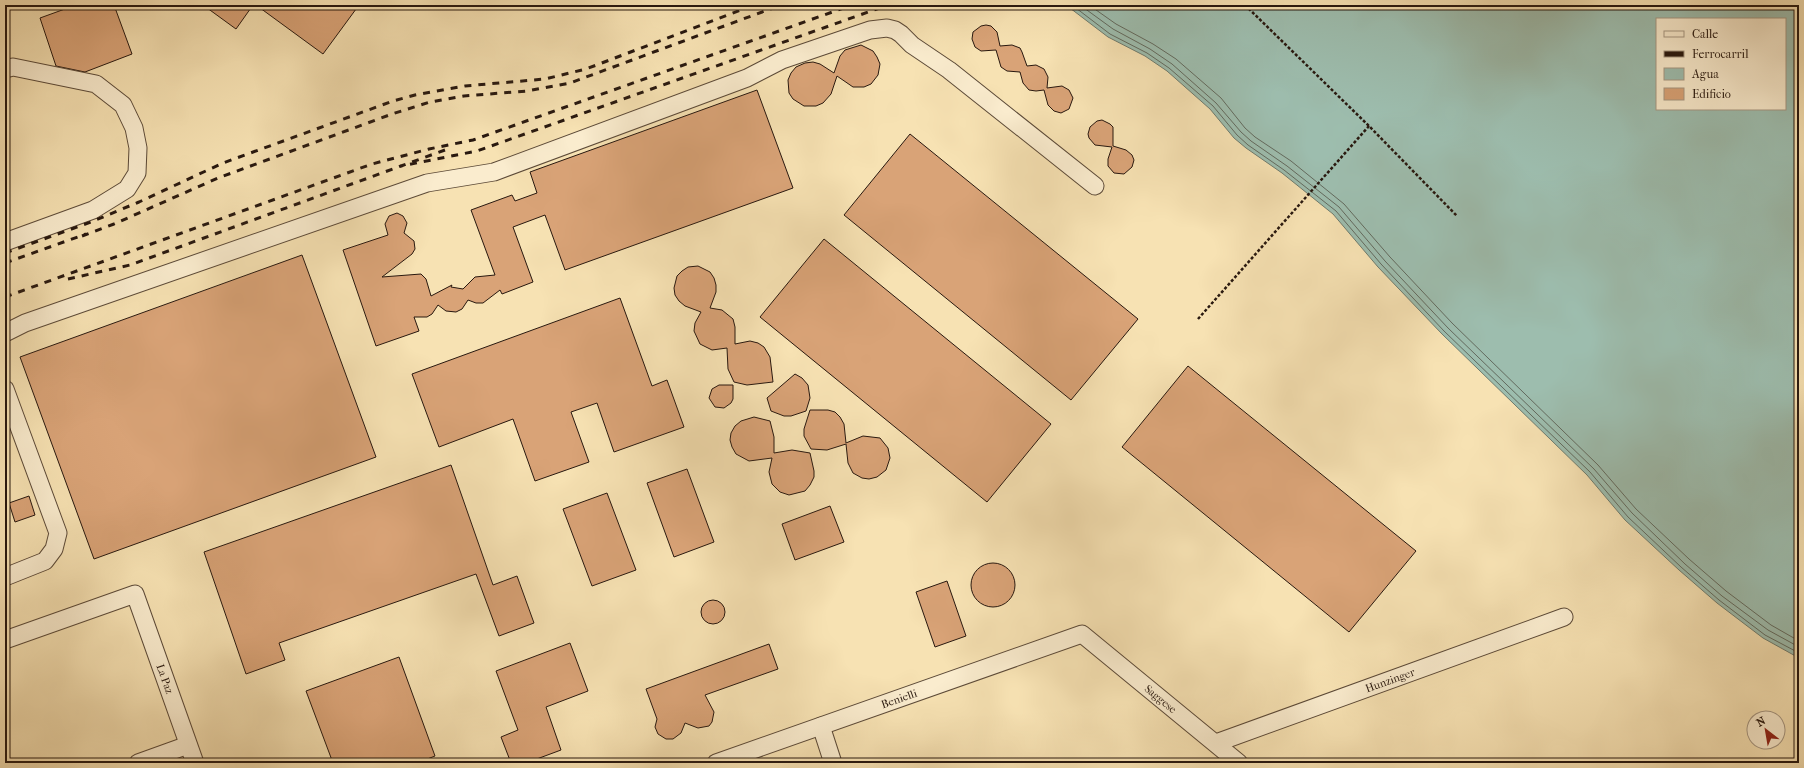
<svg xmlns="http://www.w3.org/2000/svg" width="1804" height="768" font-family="'IM FELL French Canon',serif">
<rect width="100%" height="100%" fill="#f7e2b3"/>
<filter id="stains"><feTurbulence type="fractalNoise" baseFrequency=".005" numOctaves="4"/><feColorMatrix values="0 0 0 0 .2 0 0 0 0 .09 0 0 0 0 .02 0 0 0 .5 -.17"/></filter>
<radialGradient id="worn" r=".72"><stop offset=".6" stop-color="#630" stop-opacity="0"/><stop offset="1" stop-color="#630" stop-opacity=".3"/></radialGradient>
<path fill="#9dbdae" stroke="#6e7b6e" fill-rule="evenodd" d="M1066,5h733v653l-36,-20 -46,-35 -38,-33 -54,-50 -38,-45 -145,-141 -64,-67 -45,-53 -51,-41 -36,-25 -12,-10 -24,-29 -43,-38 -22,-15 -37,-19zM1657,19h128v90h-128z"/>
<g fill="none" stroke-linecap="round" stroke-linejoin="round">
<g stroke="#626a5e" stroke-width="1">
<polyline points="1072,5 1110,34 1147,53 1169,68 1213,106 1237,135 1248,145 1284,170 1336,211 1381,264 1444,331 1590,472 1628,517 1681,567 1719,600 1765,635 1799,653"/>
<polyline points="1080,5 1113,29 1150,49 1172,64 1216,103 1241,132 1251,141 1287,166 1339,207 1385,261 1448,328 1594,469 1632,513 1685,564 1722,596 1768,630 1799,647"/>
<polyline points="1089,5 1116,24 1153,44 1176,59 1221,98 1245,128 1255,137 1291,161 1344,204 1390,257 1452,323 1598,465 1636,509 1689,559 1726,591 1771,625 1799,641"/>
</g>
</g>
<g fill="#d9a377" stroke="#28180f">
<polygon points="76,5 114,5 132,54 85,72 56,66 40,18"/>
<polygon points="203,5 253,5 236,29"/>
<polygon points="256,5 359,5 323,54"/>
<polygon points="986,25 991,26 997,32 1000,46 1012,45 1020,48 1022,52 1027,66 1036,65 1044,69 1048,77 1047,88 1062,86 1069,90 1073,98 1069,109 1061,113 1054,111 1048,105 1044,90 1036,91 1029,90 1023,83 1020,72 1007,71 1001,67 996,50 981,51 975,47 972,39 973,32 981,26"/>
<polygon points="861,45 873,51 877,57 880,64 878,75 871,84 864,87 853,87 837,76 831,94 823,103 816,106 804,106 793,99 789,93 788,80 791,73 796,67 805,63 813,62 820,64 834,73 840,56 845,50"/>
<polygon points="757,90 793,188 565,270 545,215 513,227 533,282 502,294 500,290 483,303 476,303 468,300 462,309 456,312 446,311 438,305 432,314 427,317 414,317 419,331 376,346 343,250 388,235 385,224 389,216 397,213 403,216 407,223 404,233 414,241 415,249 412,254 382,277 421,274 426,279 431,296 452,285 451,287 463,289 475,277 495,275 471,210 512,195 515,201 537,193 530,172"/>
<polygon points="1102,120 1110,124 1113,127 1113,146 1126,150 1132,155 1134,160 1132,167 1124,174 1114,173 1108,166 1108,159 1112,147 1095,145 1089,138 1088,134 1090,127 1097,121"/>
<polygon points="910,134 1138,319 1071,400 844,215"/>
<polygon points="824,239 1051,424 987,502 760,317"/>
<polygon points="302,255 376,457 94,559 20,357"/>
<polygon points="698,266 710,272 714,278 716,285 716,292 710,308 722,310 733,319 735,327 735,344 750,341 758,343 764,347 770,357 773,382 747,385 734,382 728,369 727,348 712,350 700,344 694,331 695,323 701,312 685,306 679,301 675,295 674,288 677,276 682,271 688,267"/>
<polygon points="620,298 652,386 667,380 684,427 614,452 597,403 571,412 589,462 535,481 513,419 439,447 412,374"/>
<polygon points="1188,366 1416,551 1349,632 1122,447"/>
<polygon points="795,374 802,378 808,385 810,398 806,411 791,416 784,416 771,411 767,398"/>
<polygon points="719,385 733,385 733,399 731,403 724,408 715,407 709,398 712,389"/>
<polygon points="810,410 828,410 835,412 840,417 844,424 846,443 863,436 880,438 888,448 890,458 886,470 877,477 869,479 862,478 853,473 848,463 846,444 827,450 811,449 804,436 804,429"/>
<polygon points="754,417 770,421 774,437 774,453 792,450 810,453 814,471 814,477 810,485 805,491 789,495 780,492 772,484 769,472 772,458 749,461 736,454 732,447 730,440 731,433 735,426 741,421"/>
<polygon points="451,465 493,585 517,576 534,623 499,636 476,574 279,643 285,660 246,674 204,552"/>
<polygon points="687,469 714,542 674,557 647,483"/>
<polygon points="607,493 636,570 592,586 563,509"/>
<polygon points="29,496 35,515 15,522 9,503"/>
<polygon points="830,506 844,542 795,560 782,524"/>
<circle cx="993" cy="585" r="22"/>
<polygon points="947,581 966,636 935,647 916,592"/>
<circle cx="713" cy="612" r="12"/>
<polygon points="570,643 588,691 546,707 561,750 526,763 511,763 501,737 518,730 496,671"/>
<polygon points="769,644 778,669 705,695 714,712 712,722 709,726 698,728 685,723 681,733 673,739 666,739 658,734 655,727 657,719 646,689"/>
<polygon points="399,657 435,756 417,763 333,763 306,691"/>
</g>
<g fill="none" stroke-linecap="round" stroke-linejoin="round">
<defs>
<g id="minor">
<polyline points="5,69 13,67 96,84 123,105 134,128 138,148 137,173 127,189 93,210 5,242"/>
<polyline points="5,333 25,323 427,183 494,172 747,78 782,60 870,30 887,28 895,30 901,34 912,45 949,70 1095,186"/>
<polyline points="5,389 58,533 54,549 45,561 5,577"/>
<path id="s1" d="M5,640l130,-46 60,169"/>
<polyline points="821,726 833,763"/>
<path id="s2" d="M1216,743l348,-126"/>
<polyline points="138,763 188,745"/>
<path id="s3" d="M716,763l366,-129 157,129"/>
</g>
</defs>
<use href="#minor" stroke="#5c4a38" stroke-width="19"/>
<g stroke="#28180f" stroke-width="2.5" stroke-dasharray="3 2" stroke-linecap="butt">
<polyline points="1245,5 1369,126 1457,216"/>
<polyline points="1198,319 1369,126"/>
</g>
<use href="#minor" stroke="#faecce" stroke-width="17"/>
<g stroke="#28180f" stroke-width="3" stroke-dasharray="7 7" stroke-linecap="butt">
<polyline points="445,150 401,166 477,151 888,5"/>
<polyline points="82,236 114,224 218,178 392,114 430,102 464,96 527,91 570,83 781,5"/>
<polyline points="5,253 91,222 139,202 223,163 393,101 415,95 465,86 545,79 586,69 754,5"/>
<polyline points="5,263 86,234"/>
<polyline points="68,279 130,265 401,166"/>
<polyline points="5,297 372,164 429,149 473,140 852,5"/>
</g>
</g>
<g text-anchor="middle" stroke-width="3" stroke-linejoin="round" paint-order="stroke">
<g font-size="11" fill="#28180f" stroke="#faecce">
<text dy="4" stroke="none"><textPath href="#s1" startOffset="228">La Paz</textPath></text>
<text dy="4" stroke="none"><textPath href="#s2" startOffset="185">Hunzinger</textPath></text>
<text dy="4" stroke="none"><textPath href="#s3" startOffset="490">Saggese</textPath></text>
<text dy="4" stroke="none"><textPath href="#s3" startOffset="194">Benielli</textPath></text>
</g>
</g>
<rect width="1804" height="768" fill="none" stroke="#f7e2b3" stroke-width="20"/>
<rect x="6" y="6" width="1792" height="756" fill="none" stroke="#28180f" stroke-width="2"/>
<rect x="10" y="10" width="1784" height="748" fill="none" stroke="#28180f"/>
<rect x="1656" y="18" width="130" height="92" fill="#faecce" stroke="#a69782"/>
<rect x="1664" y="31" width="20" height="6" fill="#faecce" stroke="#a69782"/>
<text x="1692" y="38" font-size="12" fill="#28180f">Calle</text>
<rect x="1664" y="51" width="20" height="6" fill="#28180f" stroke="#a69782"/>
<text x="1692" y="58" font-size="12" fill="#28180f">Ferrocarril</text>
<rect x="1664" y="68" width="20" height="12" fill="#9dbdae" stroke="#a69782"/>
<text x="1692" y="78" font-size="12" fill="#28180f">Agua</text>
<rect x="1664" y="88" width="20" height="12" fill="#d9a377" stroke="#a69782"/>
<text x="1692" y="98" font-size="12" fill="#28180f">Edificio</text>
<g transform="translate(1766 730) rotate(329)"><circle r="19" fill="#faecce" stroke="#a69782"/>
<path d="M0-3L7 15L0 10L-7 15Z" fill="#8f2418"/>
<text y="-6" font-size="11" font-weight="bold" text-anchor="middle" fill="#28180f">N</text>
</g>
<rect width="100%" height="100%" filter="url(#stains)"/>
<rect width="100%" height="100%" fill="url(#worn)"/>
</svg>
